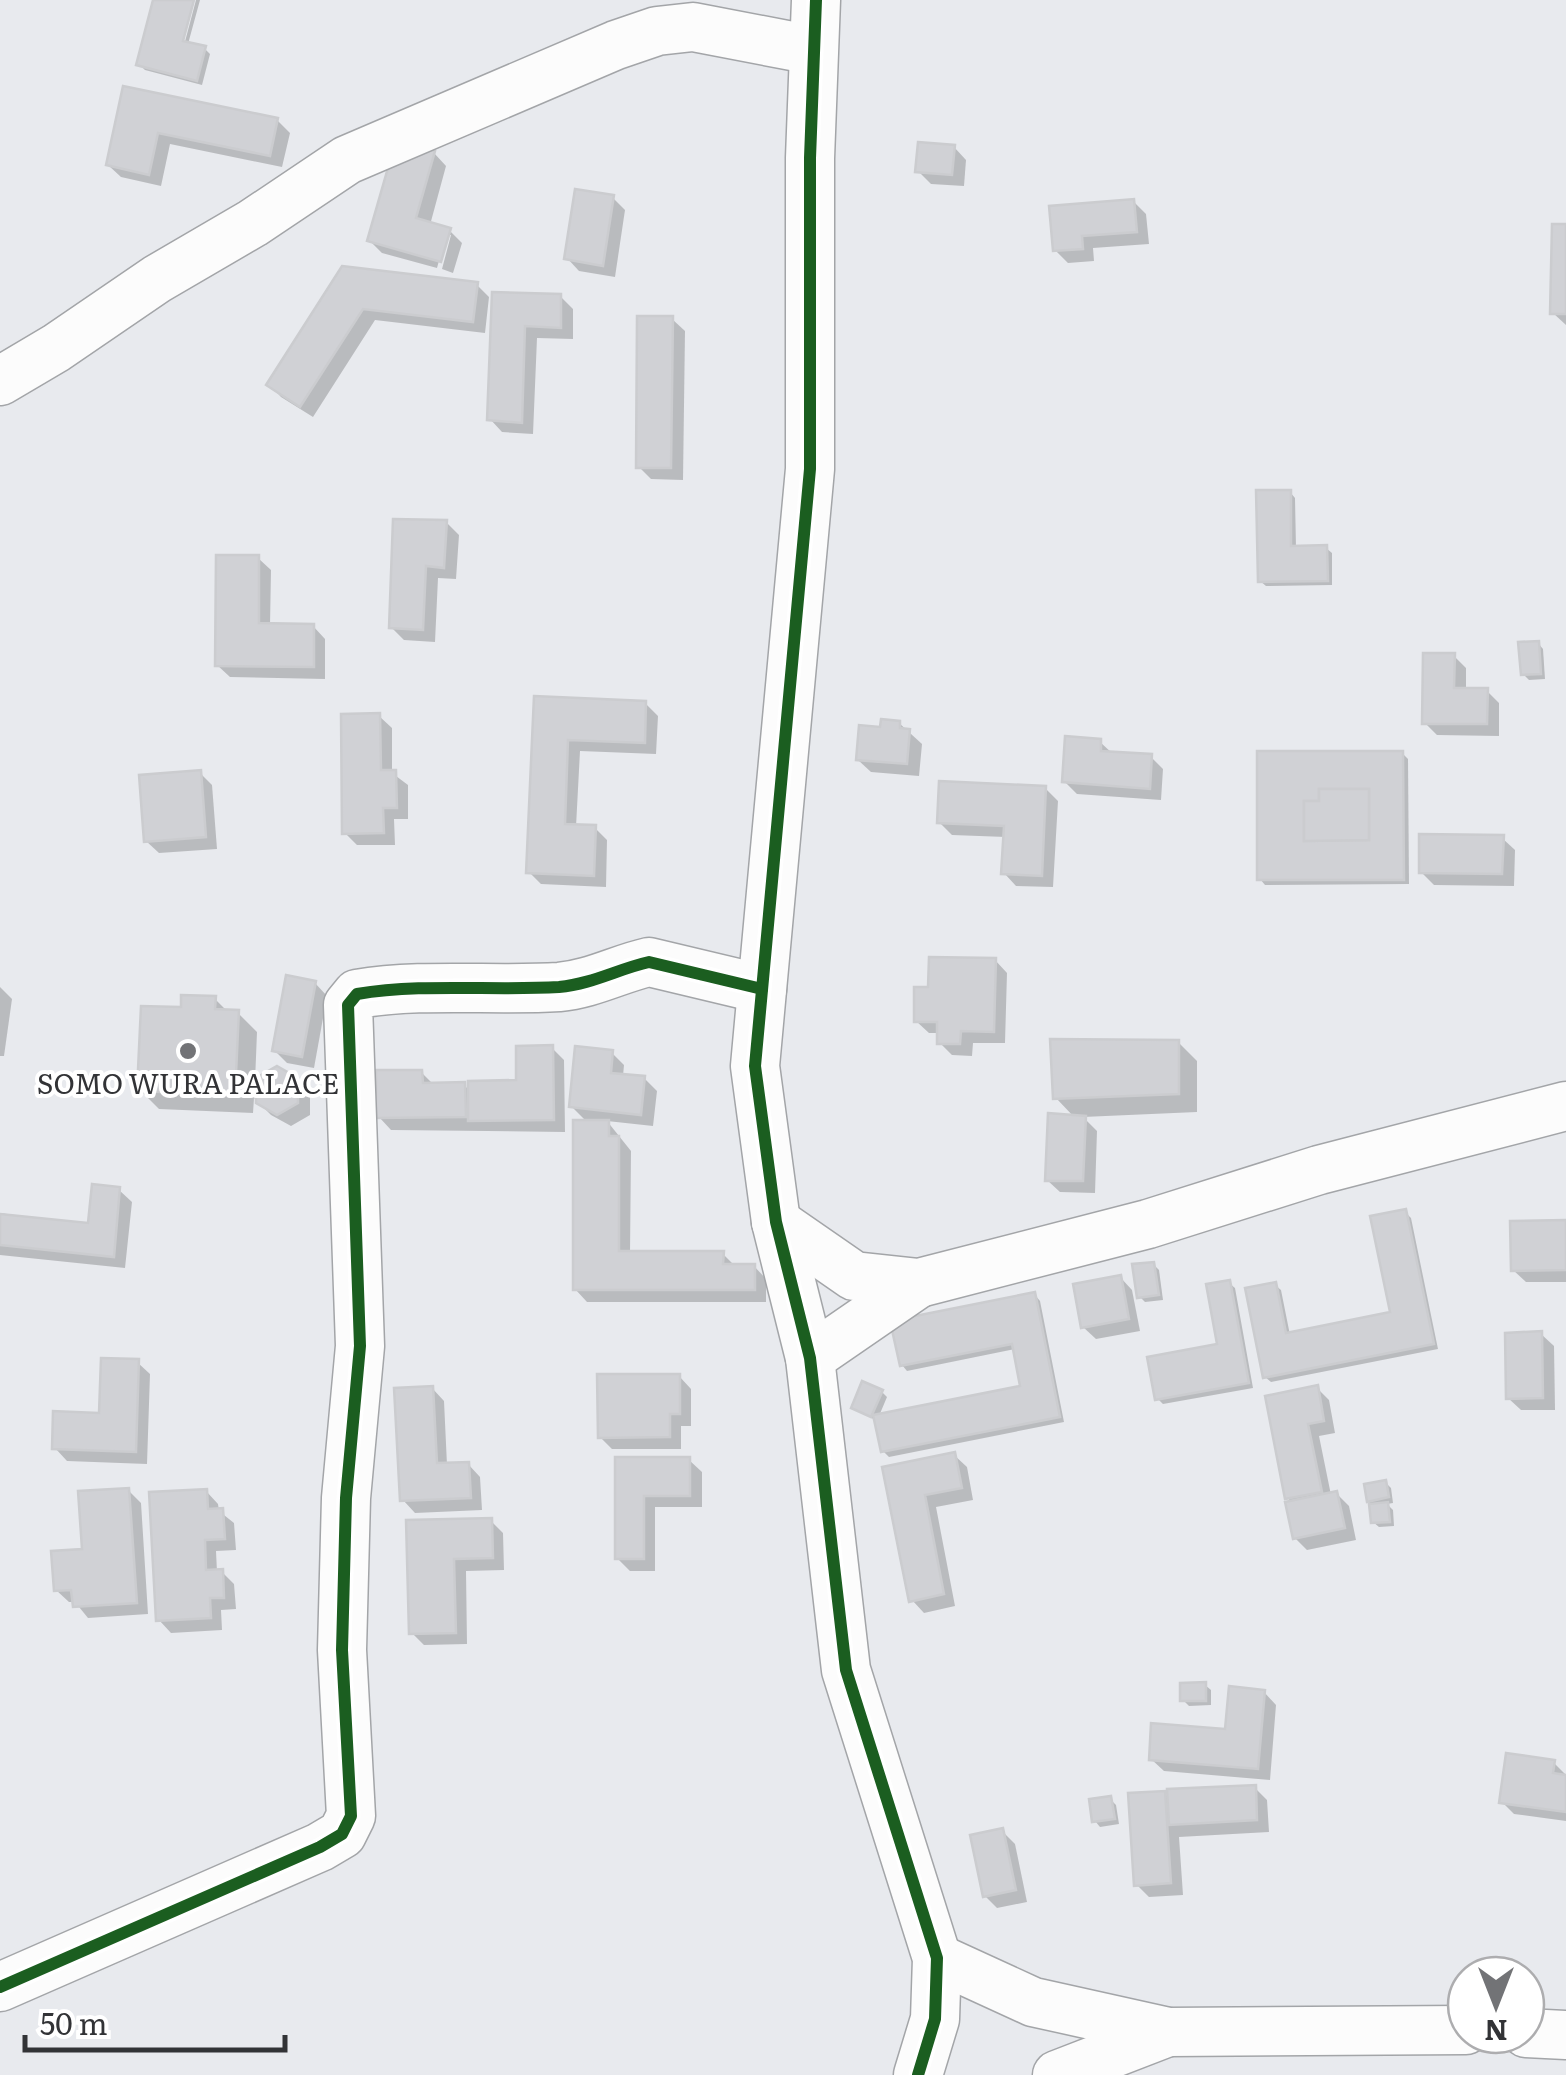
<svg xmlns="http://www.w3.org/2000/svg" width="1566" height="2075" font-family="Literata,serif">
<rect width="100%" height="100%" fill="#e8eaee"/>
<g fill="#0003">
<polygon points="156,0 191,0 177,52 182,53 196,0 200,0 188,44 205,49 210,54 202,85 145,70 139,64"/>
<polygon points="125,89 277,120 290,133 282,167 170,144 161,186 121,177 108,165"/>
<polygon points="954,147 966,160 964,186 931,184 918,171"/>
<polygon points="434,153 446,166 430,225 449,230 462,243 453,273 442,269 451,235 446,235 437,268 382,253 369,240"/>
<polygon points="613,198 625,210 615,277 579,271 567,258"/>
<polygon points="1133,201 1146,214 1149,244 1093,248 1094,261 1068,263 1055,250"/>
<polygon points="1566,227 1566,325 1553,313"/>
<polygon points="343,269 476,284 489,297 485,333 375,320 313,417 281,397 269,384"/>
<polygon points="494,295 560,296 573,309 573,339 537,338 533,434 502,432 490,419"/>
<polygon points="672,319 685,331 683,480 651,479 639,467"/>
<polygon points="1290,492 1295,498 1296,548 1326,548 1332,553 1332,585 1266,586 1260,581"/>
<polygon points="446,522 459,535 456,579 438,578 435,642 404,640 391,627"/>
<polygon points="258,558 271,570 270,626 313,626 325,639 325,679 230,677 217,665"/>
<polygon points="1538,643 1543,649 1545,679 1529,680 1523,674"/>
<polygon points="1454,656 1466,668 1466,691 1487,691 1499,703 1499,736 1437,735 1425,723"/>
<polygon points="536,699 645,703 658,716 656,754 580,751 576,827 595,828 607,840 606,887 541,884 529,872"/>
<polygon points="379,716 392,728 392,773 408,785 408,819 394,819 395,845 357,845 345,833"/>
<polygon points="899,723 922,744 919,776 871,772 858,760 882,729"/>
<polygon points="1100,742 1113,754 1151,757 1163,769 1161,800 1077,794 1064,781"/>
<polygon points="1402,753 1408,759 1409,884 1265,885 1260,879"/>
<polygon points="200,773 212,785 217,849 159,853 146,841"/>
<polygon points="1045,788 1058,801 1053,887 1016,886 1004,873 1006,837 952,835 939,822"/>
<polygon points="1502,838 1515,850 1514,886 1434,885 1421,872"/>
<polygon points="995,960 1007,973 1005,1043 973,1043 972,1056 952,1055 940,1043 940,1033 929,1033 916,1021 930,990"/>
<polygon points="315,983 327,996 314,1068 287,1063 275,1051"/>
<polygon points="0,987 12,999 4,1056 0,1056"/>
<polygon points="215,999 228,1012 238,1013 257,1032 255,1082 277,1069 297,1080 310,1093 310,1115 291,1126 271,1115 254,1098 253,1113 159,1109 140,1090 183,1010"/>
<polygon points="1178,1042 1197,1061 1197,1112 1083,1117 1097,1131 1095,1193 1060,1192 1047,1180 1075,1118 1056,1098"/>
<polygon points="552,1048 564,1060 565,1132 391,1130 379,1117 421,1072 434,1085 464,1085 470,1091 519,1082"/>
<polygon points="612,1053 624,1065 623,1076 644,1078 657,1091 653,1126 607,1121 631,1151 630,1254 723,1254 735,1266 754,1266 766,1279 766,1302 587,1302 575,1289 588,1123 571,1106"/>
<polygon points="119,1190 132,1202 125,1268 0,1255 0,1213 91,1226"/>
<polygon points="1405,1212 1411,1218 1438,1349 1271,1382 1265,1377 1275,1285 1281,1290 1290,1335 1393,1314"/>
<polygon points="1566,1223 1566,1282 1526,1282 1513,1270"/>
<polygon points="1153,1264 1159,1270 1163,1300 1145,1302 1139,1296"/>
<polygon points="1120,1277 1132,1290 1140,1331 1096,1339 1083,1327"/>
<polygon points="1229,1283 1235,1288 1253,1388 1163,1404 1157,1398 1220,1346"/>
<polygon points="1035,1295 1040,1301 1064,1422 889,1457 883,1451 877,1421 854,1408 882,1392 887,1397 879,1416 1023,1388 1015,1349 907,1371 902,1365"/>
<polygon points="1541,1334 1554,1346 1555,1410 1521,1410 1508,1398"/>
<polygon points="137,1362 150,1374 147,1464 67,1461 55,1448 102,1415"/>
<polygon points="679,1376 691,1389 691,1426 681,1426 681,1449 612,1449 600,1437"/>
<polygon points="432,1388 444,1401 447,1465 468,1464 480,1477 482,1510 415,1513 403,1500"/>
<polygon points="1317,1388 1329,1400 1335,1433 1319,1436 1331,1495 1337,1494 1349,1506 1356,1540 1307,1550 1295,1538 1292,1503 1287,1497"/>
<polygon points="954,1455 967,1467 973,1500 936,1507 955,1606 924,1613 912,1600 885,1469"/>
<polygon points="617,1459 689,1460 702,1472 702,1507 655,1507 655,1571 630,1571 617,1558"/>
<polygon points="1385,1482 1391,1488 1393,1503 1387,1504 1393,1510 1394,1526 1379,1527 1373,1522 1369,1501"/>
<polygon points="128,1490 141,1503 148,1614 88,1618 75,1602 69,1602 56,1590"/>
<polygon points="206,1491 218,1504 219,1511 234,1523 236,1550 216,1551 217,1572 222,1572 234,1584 236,1609 221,1610 222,1630 171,1633 159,1620"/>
<polygon points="491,1521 503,1533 504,1570 466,1571 467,1644 424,1645 412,1633 409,1523"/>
<polygon points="1205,1685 1211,1690 1211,1705 1189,1706 1183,1700"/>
<polygon points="1264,1692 1276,1705 1270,1780 1164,1771 1151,1759 1227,1732"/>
<polygon points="1554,1763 1566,1775 1566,1821 1514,1814 1502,1802"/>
<polygon points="1255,1788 1267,1800 1269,1832 1179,1837 1183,1895 1149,1897 1137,1885 1164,1793 1170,1799"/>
<polygon points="1110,1799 1116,1805 1119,1824 1100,1827 1095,1821"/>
<polygon points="1002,1831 1015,1844 1027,1902 997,1908 985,1896"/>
</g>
<g fill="#d0d1d5" stroke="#cbcccf" stroke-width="2.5" fill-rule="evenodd">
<polygon points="153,0 194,0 183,41 206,46 197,81 136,65"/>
<polygon points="123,86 278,118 270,156 158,133 149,175 106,165"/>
<polygon points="396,140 435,151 416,218 451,228 441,262 367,241"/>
<polygon points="918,142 955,145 952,175 915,172"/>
<polygon points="575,189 614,195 603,266 564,259"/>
<polygon points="1134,199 1137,232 1082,236 1083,249 1053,251 1049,206"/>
<polygon points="1552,224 1566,224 1566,314 1550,314"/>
<polygon points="342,266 478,282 473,322 363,309 300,407 266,385"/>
<polygon points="492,292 561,294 561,328 525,326 522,423 487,420"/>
<polygon points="637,316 673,316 671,468 636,468"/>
<polygon points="1256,490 1291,490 1291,546 1327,545 1328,581 1258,582"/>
<polygon points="393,519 447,520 444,568 426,566 423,630 389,628"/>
<polygon points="216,555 259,555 259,623 314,624 314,667 215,666"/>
<polygon points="1539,641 1541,674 1521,675 1518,642"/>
<polygon points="1423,653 1455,653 1454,688 1488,688 1487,724 1422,724"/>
<polygon points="534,696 646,701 645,743 568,740 565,824 596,825 594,876 526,873"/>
<polygon points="380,713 381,770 396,770 397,808 383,808 384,833 342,834 341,714"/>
<polygon points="881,719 900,721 900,728 910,729 907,764 856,760 859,725 880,727"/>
<polygon points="1065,736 1101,739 1101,751 1152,754 1150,789 1062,782"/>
<path d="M1257,751h146l1,129h-147zM1319,789h50v51l-65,1v-40h15z"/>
<polygon points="201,770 206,837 144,842 139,775"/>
<polygon points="939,781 1046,786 1042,876 1001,874 1004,826 937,823"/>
<polygon points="1319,789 1369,789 1369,840 1304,841 1304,801 1319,801"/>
<polygon points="1419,834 1504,835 1502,874 1419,873"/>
<polygon points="929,957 996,958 994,1032 961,1031 960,1044 937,1044 937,1022 914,1022 914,987 928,987"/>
<polygon points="286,975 316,981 302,1057 272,1051"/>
<polygon points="181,995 216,996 215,1009 239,1010 235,1095 137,1091 141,1006 181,1007"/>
<polygon points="1050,1039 1179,1040 1179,1094 1053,1099"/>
<polygon points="553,1045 554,1120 468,1121 468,1081 516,1080 516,1046"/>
<polygon points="575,1046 613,1050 611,1073 645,1076 641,1115 569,1107"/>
<polygon points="277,1066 298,1078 298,1103 277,1115 256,1103 256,1078"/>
<polygon points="376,1070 422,1070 423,1083 465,1082 466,1117 376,1118"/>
<polygon points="1048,1113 1086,1116 1083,1181 1045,1181"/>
<polygon points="573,1120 609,1120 609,1136 619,1136 619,1251 724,1251 723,1264 755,1264 755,1290 573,1290"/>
<polygon points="92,1184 120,1187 114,1257 0,1245 0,1214 88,1223"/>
<polygon points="1406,1209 1434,1344 1263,1378 1245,1288 1276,1282 1286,1333 1390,1312 1370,1216"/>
<polygon points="1566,1220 1566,1270 1511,1271 1510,1221"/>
<polygon points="1154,1262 1159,1295 1137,1298 1132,1264"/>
<polygon points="1121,1275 1129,1319 1081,1328 1073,1284"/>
<polygon points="1230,1280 1249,1383 1155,1400 1147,1357 1217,1344 1206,1284"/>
<polygon points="1035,1292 1060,1417 881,1452 873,1415 1020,1386 1012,1344 900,1366 890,1321"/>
<polygon points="1542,1331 1543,1398 1506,1399 1505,1333"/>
<polygon points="101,1358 139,1359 136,1452 52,1449 53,1411 99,1413"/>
<polygon points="597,1374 680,1374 680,1414 670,1414 670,1437 598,1438"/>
<polygon points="862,1381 883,1390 871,1417 851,1408"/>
<polygon points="1318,1385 1324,1421 1308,1424 1322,1492 1285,1499 1265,1396"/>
<polygon points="433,1386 437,1463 469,1462 471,1498 400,1501 394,1388"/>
<polygon points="955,1452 962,1488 925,1495 944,1594 909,1602 882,1467"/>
<polygon points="615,1457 690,1457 690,1496 644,1496 644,1559 615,1559"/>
<polygon points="1386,1480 1389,1497 1367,1502 1364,1484"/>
<polygon points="129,1488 137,1603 73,1607 71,1590 54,1591 51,1551 82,1549 78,1491"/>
<polygon points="207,1489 208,1509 223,1508 225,1539 205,1540 206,1570 223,1569 224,1598 210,1598 211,1618 156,1621 149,1492"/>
<polygon points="1337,1491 1345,1528 1293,1539 1285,1502"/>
<polygon points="1388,1502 1390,1522 1371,1523 1369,1504"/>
<polygon points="492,1518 493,1558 454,1559 456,1633 409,1634 406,1520"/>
<polygon points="1206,1682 1206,1701 1180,1701 1180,1683"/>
<polygon points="1229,1686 1265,1690 1258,1769 1149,1760 1151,1723 1225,1729"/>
<polygon points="1506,1753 1555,1760 1553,1773 1566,1775 1566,1812 1499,1803"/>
<polygon points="1256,1785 1257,1820 1169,1825 1167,1789"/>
<polygon points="1165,1791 1171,1883 1134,1886 1128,1793"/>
<polygon points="1111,1796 1115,1819 1092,1822 1089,1799"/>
<polygon points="1003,1828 1016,1890 983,1897 970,1835"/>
</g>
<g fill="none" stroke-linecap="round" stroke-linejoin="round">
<defs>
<g id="minor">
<polyline points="816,0 810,158 810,469 755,1066 776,1222 810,1358 846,1670 937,1958 935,2019 918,2075"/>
<polyline points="0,381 56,348 157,279 253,223 347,160 616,45 657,31 693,27 813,50"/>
<polyline points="776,1222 854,1276 919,1283 1148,1224 1319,1170 1566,1106"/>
<polyline points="810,1358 919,1283"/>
<polyline points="937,1958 1033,2002 1168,2032 1466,2030"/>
<path d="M0,1987l320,-140 22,-13 9,-18 -9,-166 4,-152 14,-152 -12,-341 9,-11c66,-11 135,-3 202,-7 33,-3 59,-18 90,-25l113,27"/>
<polyline points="1526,2033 1566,2035"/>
<polyline points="1057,2075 1168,2032"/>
</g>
</defs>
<use href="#minor" stroke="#a3a5a8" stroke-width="51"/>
<use href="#minor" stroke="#fcfcfc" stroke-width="48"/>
<defs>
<g id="cycleway">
<polyline points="816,0 810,158 810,469 755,1066 776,1222 810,1358 846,1670 937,1958 935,2019 918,2075"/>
<path d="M0,1987l320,-140 22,-13 9,-18 -9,-166 4,-152 14,-152 -12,-341 9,-11c66,-11 135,-3 202,-7 33,-3 59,-18 90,-25l113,27"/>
</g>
</defs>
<use href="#cycleway" stroke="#fff" stroke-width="19"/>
<use href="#cycleway" stroke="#1b5e20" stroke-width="12"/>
</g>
<circle fill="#727376" stroke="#fff" stroke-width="4" cx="188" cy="1051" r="10"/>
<g text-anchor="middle" stroke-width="8" stroke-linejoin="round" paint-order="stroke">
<g font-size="28" fill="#323336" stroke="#fff">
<text x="188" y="1094">SOMO WURA PALACE</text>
</g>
</g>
<g transform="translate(1496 2005) rotate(180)"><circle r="48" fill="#ffffff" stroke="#adadaf" stroke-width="2.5"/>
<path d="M0-8L18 38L0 25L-18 38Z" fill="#727376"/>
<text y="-15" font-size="28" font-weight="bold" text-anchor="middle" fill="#323336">N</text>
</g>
<path d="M25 2035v15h260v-15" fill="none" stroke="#323336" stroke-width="5"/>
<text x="40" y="2035" font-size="30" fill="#323336" stroke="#ffffff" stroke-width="8" paint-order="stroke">50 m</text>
</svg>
